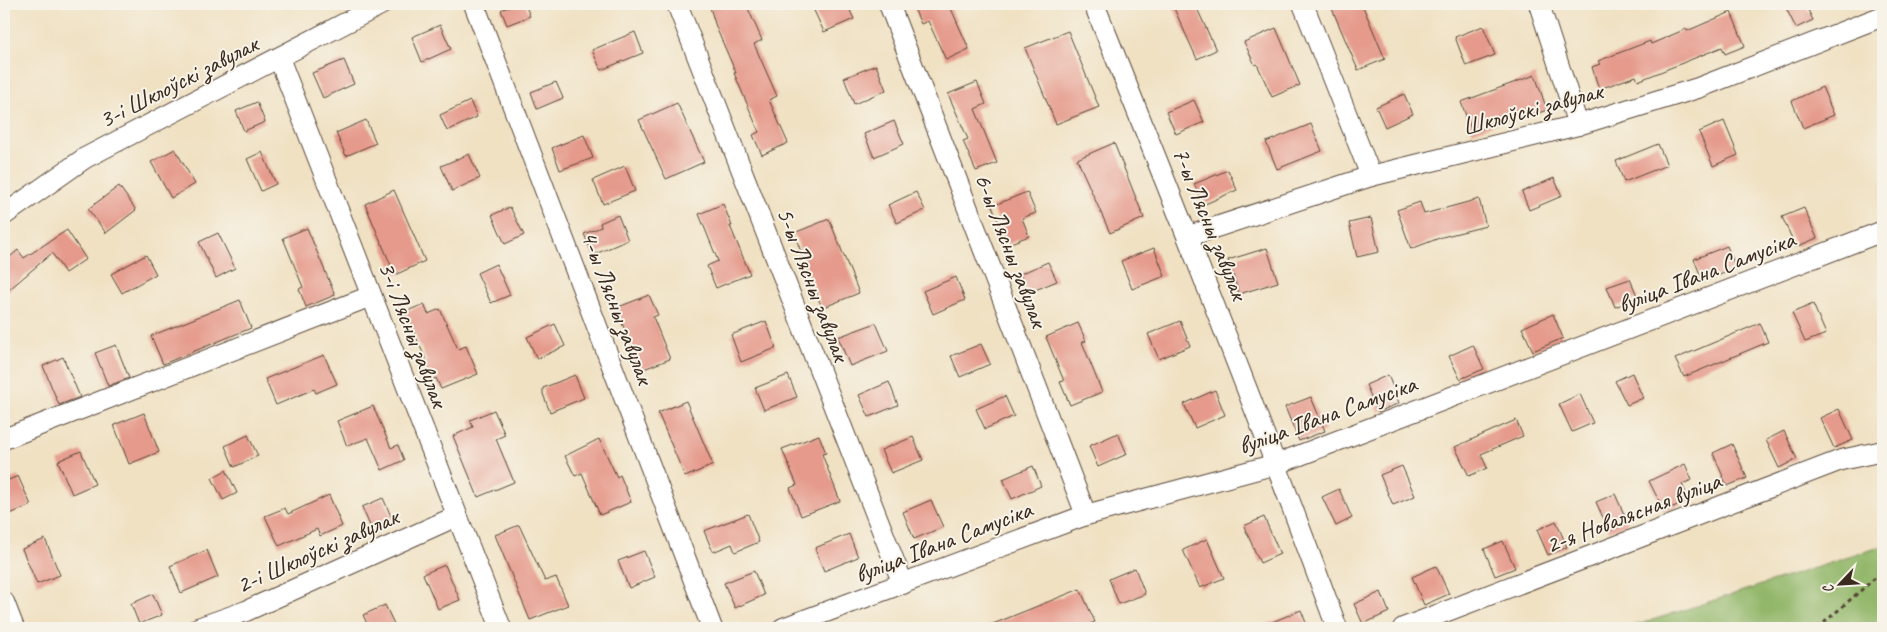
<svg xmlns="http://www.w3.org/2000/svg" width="1887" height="632" font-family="Caveat,sans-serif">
<rect width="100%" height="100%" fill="#f7f3e8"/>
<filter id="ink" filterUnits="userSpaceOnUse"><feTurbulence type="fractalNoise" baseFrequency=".02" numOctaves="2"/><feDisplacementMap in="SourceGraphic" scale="10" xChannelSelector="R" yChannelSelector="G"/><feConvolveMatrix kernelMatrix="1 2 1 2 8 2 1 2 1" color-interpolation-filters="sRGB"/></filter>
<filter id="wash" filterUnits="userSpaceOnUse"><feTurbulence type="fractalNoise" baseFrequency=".0096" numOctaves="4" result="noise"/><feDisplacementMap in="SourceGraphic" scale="20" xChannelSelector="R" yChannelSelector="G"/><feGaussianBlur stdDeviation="1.12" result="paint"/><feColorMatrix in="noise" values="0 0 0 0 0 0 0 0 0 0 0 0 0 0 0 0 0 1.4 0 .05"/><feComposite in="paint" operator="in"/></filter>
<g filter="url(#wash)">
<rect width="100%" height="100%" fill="#f0e1c3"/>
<polygon fill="#93b76b" stroke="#677044" points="1883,546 1883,628 1626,628 1640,624"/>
<g id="blocks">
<g fill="#e59a8b">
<polygon points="515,4 525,4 530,16 507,25 501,10"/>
<polygon points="709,4 746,4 762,40 754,44 777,96 769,100 788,143 762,155 753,135 759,132 734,73 736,73 716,27"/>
<polygon points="811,4 847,4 854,19 824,32"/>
<polygon points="912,4 949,4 969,49 946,60 928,21 921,24"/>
<polygon points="1172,4 1195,4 1216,50 1197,59"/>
<polygon points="1330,4 1362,4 1385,59 1358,70"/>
<polygon points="1784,4 1805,4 1813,20 1796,28"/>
<polygon points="1731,12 1745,46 1725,54 1722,47 1638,81 1636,76 1599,89 1592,67 1600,64 1598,61 1650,41 1651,44 1686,29 1687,31"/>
<polygon points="440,25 451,49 422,62 412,37"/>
<polygon points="1483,26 1495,55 1466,66 1455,37"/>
<polygon points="1276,28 1300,85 1272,97 1257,64 1255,65 1244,42"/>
<polygon points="1068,31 1099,107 1056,124 1025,48"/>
<polygon points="635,32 643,53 601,70 592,50"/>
<polygon points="344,60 354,84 323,98 312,73"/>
<polygon points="876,65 886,90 854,104 844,78"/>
<polygon points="1535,75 1547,110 1524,118 1522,114 1472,132 1461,102"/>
<polygon points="556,82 563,98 537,109 531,92"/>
<polygon points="977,82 986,104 975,109 997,163 976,171 963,141 968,139 948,94"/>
<polygon points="1822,87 1834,115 1803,128 1792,101"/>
<polygon points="1404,94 1413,114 1385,127 1376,107"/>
<polygon points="1194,100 1204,122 1176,134 1166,112"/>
<polygon points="470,101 477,117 447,131 440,115"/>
<polygon points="257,102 265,122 244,131 236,111"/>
<polygon points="677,103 704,162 666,179 639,120"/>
<polygon points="366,120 376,143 346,156 336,133"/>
<polygon points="894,121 904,144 874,157 864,134"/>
<polygon points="1724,121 1738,155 1713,166 1699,132"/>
<polygon points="1311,124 1322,151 1277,169 1266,142"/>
<polygon points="584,135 593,158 560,170 552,148"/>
<polygon points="1114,143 1144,218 1110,233 1077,159"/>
<polygon points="1658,144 1667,165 1624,182 1616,161"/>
<polygon points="175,149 195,184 171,198 151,162"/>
<polygon points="262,152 276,184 261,191 247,159"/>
<polygon points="469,154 480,178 452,191 441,166"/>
<polygon points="625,166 635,191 603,204 593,180"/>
<polygon points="1228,170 1237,190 1203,205 1194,184"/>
<polygon points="1554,178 1562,196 1529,210 1522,192"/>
<polygon points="119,186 136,210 106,233 88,209"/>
<polygon points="394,190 425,261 395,275 365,204"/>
<polygon points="916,192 925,210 897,223 888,205"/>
<polygon points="1027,192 1036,213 1022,218 1029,236 1008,244 992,206"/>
<polygon points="1479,199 1486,226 1442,237 1411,249 1397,210 1420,202 1424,214"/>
<polygon points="723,204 732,226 730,226 750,274 716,288 707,266 718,261 699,214"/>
<polygon points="510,207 524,235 505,244 492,215"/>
<polygon points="1804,208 1817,238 1796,247 1782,217"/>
<polygon points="618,215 628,240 593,255 584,234 601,227 600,223"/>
<polygon points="1371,218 1379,252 1357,257 1349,223"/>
<polygon points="829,219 859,293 822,308 794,233"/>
<polygon points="307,228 335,295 306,307 299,289 303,287 283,238"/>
<polygon points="67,230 86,259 65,273 52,253 4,294 4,262 18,250 24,258"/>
<polygon points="218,233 235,268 216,278 199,242"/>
<polygon points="1727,246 1736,268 1703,282 1694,259"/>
<polygon points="1154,248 1165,276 1132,289 1121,261"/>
<polygon points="1267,248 1278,282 1239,294 1228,260"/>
<polygon points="146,255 156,274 122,293 111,274"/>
<polygon points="1048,262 1057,281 1028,293 1020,274"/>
<polygon points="496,264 510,295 491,303 477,273"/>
<polygon points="956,277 965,300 933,314 923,291"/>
<polygon points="1630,279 1638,298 1615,307 1607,287"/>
<polygon points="649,295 658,315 653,317 670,359 641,370 625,328 624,328 616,308"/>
<polygon points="240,300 251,328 163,364 151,336"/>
<polygon points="424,304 428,314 440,309 458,349 466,346 478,374 441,389 436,378 426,382 419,365 427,362 405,312"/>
<polygon points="1813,304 1826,334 1805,342 1792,313"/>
<polygon points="1553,314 1563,338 1533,351 1522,328"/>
<polygon points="766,321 776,348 741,362 731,335"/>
<polygon points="1180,321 1190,346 1159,359 1148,334"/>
<polygon points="876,323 888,351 850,366 838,337"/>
<polygon points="1078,323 1086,341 1082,342 1102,392 1070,405 1060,382 1064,381 1046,337"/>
<polygon points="1760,323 1768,342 1684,377 1675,359"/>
<polygon points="555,324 565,346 537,359 527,337"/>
<polygon points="981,344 990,364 960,377 951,356"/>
<polygon points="116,345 129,378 108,386 95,353"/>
<polygon points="1473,345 1484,369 1460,379 1449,356"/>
<polygon points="324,355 337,384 316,393 314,389 276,405 265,379"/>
<polygon points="63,357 80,397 59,405 43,366"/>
<polygon points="1632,373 1643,398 1627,405 1615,381"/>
<polygon points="575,375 584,398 550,412 543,394 543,388"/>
<polygon points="788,375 797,397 764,410 755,388"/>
<polygon points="1388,375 1399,403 1378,412 1366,385"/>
<polygon points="889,382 898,405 869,417 859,395"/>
<polygon points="1215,390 1225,415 1195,428 1184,404"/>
<polygon points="1580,394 1593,423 1572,432 1559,404"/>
<polygon points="1005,396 1014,416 985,429 976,409"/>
<polygon points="1311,397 1325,431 1299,441 1285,407"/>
<polygon points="686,401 713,465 685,477 658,413"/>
<polygon points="373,406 391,448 398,445 404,460 382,470 368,438 347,446 337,421"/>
<polygon points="1839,409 1853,440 1834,448 1820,418"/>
<polygon points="494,410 505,435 496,439 514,482 478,497 453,436 473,427 470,420"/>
<polygon points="144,413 159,452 129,464 114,425"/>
<polygon points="1516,420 1523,436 1481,454 1487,468 1469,476 1455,447"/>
<polygon points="1784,431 1797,459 1779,468 1766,440"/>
<polygon points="1118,433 1127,454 1098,467 1089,446"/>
<polygon points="248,435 258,456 234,467 225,446"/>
<polygon points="819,435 826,453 822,454 840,501 801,516 790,488 797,485 782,449"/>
<polygon points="913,437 923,460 891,473 881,450"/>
<polygon points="599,439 617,477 620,475 631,502 600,515 582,473 575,476 565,456"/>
<polygon points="1732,444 1747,478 1727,486 1713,453"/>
<polygon points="81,451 95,484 72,494 58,461"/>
<polygon points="1685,464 1692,480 1682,484 1689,500 1664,511 1649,481"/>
<polygon points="1033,466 1041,486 1012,499 1003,479"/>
<polygon points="1402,466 1415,496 1393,505 1380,475"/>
<polygon points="226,470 237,493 223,500 212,478"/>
<polygon points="18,476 31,505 10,514 4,499 4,482"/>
<polygon points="1339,489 1352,518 1336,526 1322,497"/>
<polygon points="1615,494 1628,523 1609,531 1596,502"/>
<polygon points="329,495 342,526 320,536 317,529 279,546 265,516 285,508 288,514"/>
<polygon points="383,498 394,523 373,533 362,507"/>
<polygon points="931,500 943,527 914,539 903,512"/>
<polygon points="748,514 759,542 735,552 732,544 713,552 704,531"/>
<polygon points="1264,517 1280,554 1260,563 1244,526"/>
<polygon points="1556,521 1567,547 1548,555 1537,530"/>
<polygon points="519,525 545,581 556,577 568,605 530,620 495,535"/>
<polygon points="849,534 858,557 824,571 815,548"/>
<polygon points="45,539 60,575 37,584 22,549"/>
<polygon points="1207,539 1224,578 1200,588 1183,550"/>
<polygon points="1503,541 1515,568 1495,576 1484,549"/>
<polygon points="207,550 218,577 181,593 170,566"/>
<polygon points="644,551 655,577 629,588 618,561"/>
<polygon points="445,565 460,600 438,609 423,574"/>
<polygon points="1436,566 1449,594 1424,605 1412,577"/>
<polygon points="1135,568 1145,594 1119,604 1109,579"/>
<polygon points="754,571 764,595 735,608 724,583"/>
<polygon points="1080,589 1095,622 1081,628 983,628"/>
<polygon points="1381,592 1389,612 1363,624 1354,604"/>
<polygon points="153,594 162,615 139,624 131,604"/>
<polygon points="385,605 396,628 369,628 363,615"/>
<polygon points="1301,610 1308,628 1258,628"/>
</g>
</g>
</g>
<g filter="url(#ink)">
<use href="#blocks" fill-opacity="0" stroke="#564537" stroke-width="1"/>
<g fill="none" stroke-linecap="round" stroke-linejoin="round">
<defs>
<g id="street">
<polyline points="474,4 712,628"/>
<polyline points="677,4 903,584"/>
<polyline points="889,4 1086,515"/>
<path d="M1094,4c84,207 166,414 243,624"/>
<polyline points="1303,4 1371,176"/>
<polyline points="1539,4 1578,125"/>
<polyline points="279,58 501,628"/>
<polyline points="4,215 85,158 382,4"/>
<polyline points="1189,236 1371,176 1578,125 1698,88 1883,16"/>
<polyline points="4,439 371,296"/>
<polyline points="4,602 14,628"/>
<polyline points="198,628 246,611 457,516"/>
<polyline points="783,628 1086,515 1277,464 1883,231"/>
<polyline points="1403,628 1841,460 1883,451"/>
</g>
</defs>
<use href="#street" stroke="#564537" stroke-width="22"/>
<polyline stroke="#564537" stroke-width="3" stroke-dasharray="4 4" stroke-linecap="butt" points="1818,628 1883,571"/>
<use href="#street" stroke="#fff" stroke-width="20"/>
</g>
</g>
<g text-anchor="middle" stroke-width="4" stroke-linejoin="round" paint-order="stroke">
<g font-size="25" fill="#3b2a1e" stroke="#f7f3e8">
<text transform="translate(178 81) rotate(-27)" y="9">3-і Шклоўскі завулак</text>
<text transform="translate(1532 108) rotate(-15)" y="9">Шклоўскі завулак</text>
<text transform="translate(1211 223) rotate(68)" y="9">7-ы Лясны завулак</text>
<text transform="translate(1012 250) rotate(69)" y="9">6-ы Лясны завулак</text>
<text transform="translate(1706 271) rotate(-21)" y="9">вуліца Івана Самусіка</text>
<text transform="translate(814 284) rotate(69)" y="9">5-ы Лясны завулак</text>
<text transform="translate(618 307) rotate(69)" y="9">4-ы Лясны завулак</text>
<text transform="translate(414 334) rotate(69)" y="9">3-і Лясны завулак</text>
<text transform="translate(1327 414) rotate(-20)" y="9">вуліца Івана Самусіка</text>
<text transform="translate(1633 512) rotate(-21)" y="9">2-я Новалясная вуліца</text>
<text transform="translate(943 541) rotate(-21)" y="9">вуліца Івана Самусіка</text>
<text transform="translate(317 550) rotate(-24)" y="9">2-і Шклоўскі завулак</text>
</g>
</g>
<rect width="1887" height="632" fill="none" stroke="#f7f3e8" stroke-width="20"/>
<g transform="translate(1840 584) rotate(245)" stroke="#f7f3e8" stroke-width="4" paint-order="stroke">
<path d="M0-4L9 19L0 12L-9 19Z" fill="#3b2a1e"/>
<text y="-8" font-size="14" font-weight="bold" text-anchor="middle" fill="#3b2a1e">С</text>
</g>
</svg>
